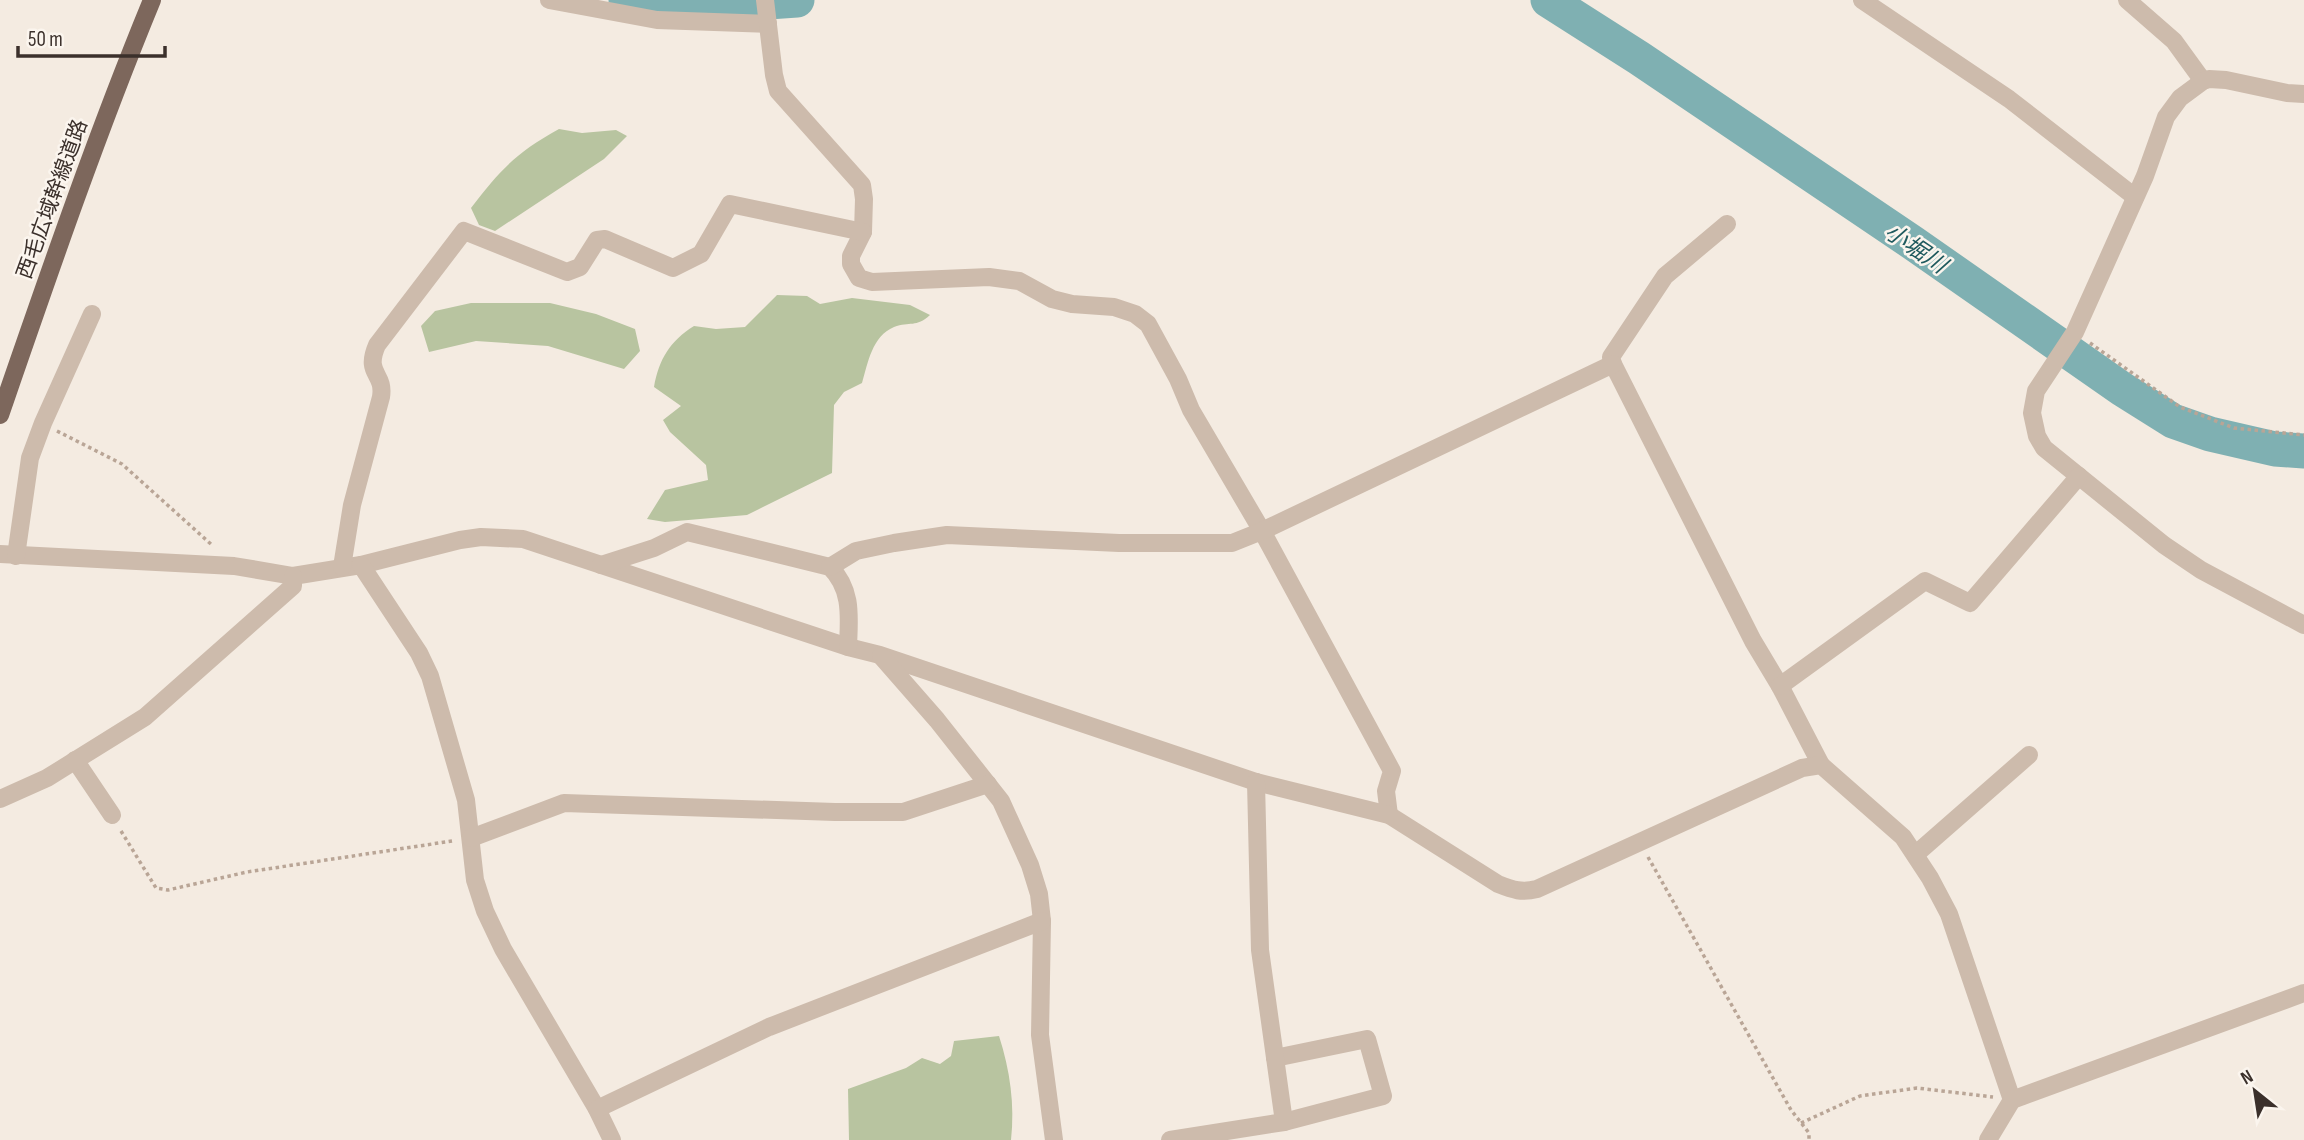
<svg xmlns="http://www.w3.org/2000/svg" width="2304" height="1140" font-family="'Sofia Sans Condensed','Noto Sans JP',sans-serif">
<rect width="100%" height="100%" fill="#f4ebe1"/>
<g fill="#b8c4a0">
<path d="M559,129l23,4 34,-3 11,6 -23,23 -109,72 -16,-6 -8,-17c29,-38 46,-56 88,-79z"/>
<path d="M777,295l30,1 13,8 32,-6 58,7 20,10c-14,13 -20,6 -36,12 -22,9 -26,36 -32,56l-18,9 -10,13 -2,68 -85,42 -82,7 -18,-3 18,-29 43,-10 -2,-15 -36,-33 -7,-12 18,-14 -27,-19c5,-28 16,-46 40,-61l22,3 29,-2z"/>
<polygon points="471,303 550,303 596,314 635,329 640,351 624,369 548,346 476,341 429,352 421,326 435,311"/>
<path d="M999,1036c11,34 16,69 12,104h-162l-1,-51 58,-21 16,-10 18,6 11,-8 3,-15z"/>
</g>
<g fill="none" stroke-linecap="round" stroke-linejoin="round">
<g stroke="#7fb0b2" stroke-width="35">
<polyline points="626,0 664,6 723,5 797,0"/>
<polyline points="1548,0 1639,58 1913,243 2122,389 2173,421 2210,434 2275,449 2304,451"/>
</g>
<g stroke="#b9a596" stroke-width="3.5" stroke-dasharray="3.5 3.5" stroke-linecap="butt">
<polyline points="2090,343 2180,407 2234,428 2304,435"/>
<polyline points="57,431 122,464 213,546"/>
<polyline points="121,831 156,888 168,890 247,872 452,841"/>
<polyline points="1648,857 1791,1110 1809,1133 1809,1140"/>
<polyline points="1801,1123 1860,1096 1917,1088 1993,1097"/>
</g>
<g stroke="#cdbbac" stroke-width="18">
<polyline points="549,0 657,20 768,24"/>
<polyline points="765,0 774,75 778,91 862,185 864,199 863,232 851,256 851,264 859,278 872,282 989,277 1019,281 1052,299 1072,304 1114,307 1135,314 1148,324 1178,379 1191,410 1262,531 1392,771 1386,791 1389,815"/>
<polyline points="1862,0 2009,99 2135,197"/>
<polyline points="2127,0 2174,41 2203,81"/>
<polyline points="2304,94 2287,93 2226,80 2209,79 2203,81 2180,98 2166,117 2145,176 2075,332 2036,391 2032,413 2037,436 2044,448 2164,545 2201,570 2304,625"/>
<polyline points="1727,224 1665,276 1611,357 1613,364 1753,641 1780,686 1821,765"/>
<path d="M0,554l234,12 59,10 68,-11 99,-25 21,-3 42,2 325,108 32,8 376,127 133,33 109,69c15,6 24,9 39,5l265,-121 19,-3 82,72 27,41 19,36 63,186"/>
<polyline points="16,556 30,458 43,423 92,314"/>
<polyline points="361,565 419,653 430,676 466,800 475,880 485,911 503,949 597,1109 612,1140"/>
<path d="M601,565l53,-17 33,-16 143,35c23,23 19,51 18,80"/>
<path d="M342,567l10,-62 29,-108c4,-25 -17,-22 -4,-52l87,-114 103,41 13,-5 17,-27 8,-1 68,29 28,-14 29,-50 133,28"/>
<polyline points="830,567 856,551 894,543 947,535 1119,543 1232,543 1262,531 1613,364"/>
<polyline points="881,656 937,720 1001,801 1030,865 1039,894 1042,921 1040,1035 1054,1140"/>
<polyline points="1780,686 1925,581 1970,603 2079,476"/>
<polyline points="75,760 112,815"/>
<polyline points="0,799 47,778 145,717 293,586 293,576"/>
<polyline points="471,838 564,803 835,812 903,812 988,784"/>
<polyline points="1916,854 2029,755"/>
<polyline points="1275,1058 1367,1039 1383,1096 1284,1122"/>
<polyline points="597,1109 769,1027 1042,921"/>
<polyline points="1170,1140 1284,1122 1260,950 1256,782"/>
<polyline points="1988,1140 2012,1100 2304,993"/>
</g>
<path stroke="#7d675c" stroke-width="18" d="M0,415c48,-139 96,-279 152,-415"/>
</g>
<g text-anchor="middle" stroke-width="5" stroke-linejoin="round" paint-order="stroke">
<g font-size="21" fill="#3b302b" stroke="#fbf5ee">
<text transform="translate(52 199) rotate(-70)" y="7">西毛広域幹線道路</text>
</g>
<g font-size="23" font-style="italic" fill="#1f5a5e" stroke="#fbf5ee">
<text transform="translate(1916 248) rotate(34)" y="8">小堀川</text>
</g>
</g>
<g transform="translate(2255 1091) rotate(330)" stroke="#fbf5ee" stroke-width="5" paint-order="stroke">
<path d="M0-5L12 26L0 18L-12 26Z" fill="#3b302b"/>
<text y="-10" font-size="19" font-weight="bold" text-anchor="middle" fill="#3b302b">N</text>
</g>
<path d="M18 46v10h147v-10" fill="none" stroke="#3b302b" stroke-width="3.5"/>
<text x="28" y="46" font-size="21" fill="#3b302b" stroke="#fbf5ee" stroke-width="5" paint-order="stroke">50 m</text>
</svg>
